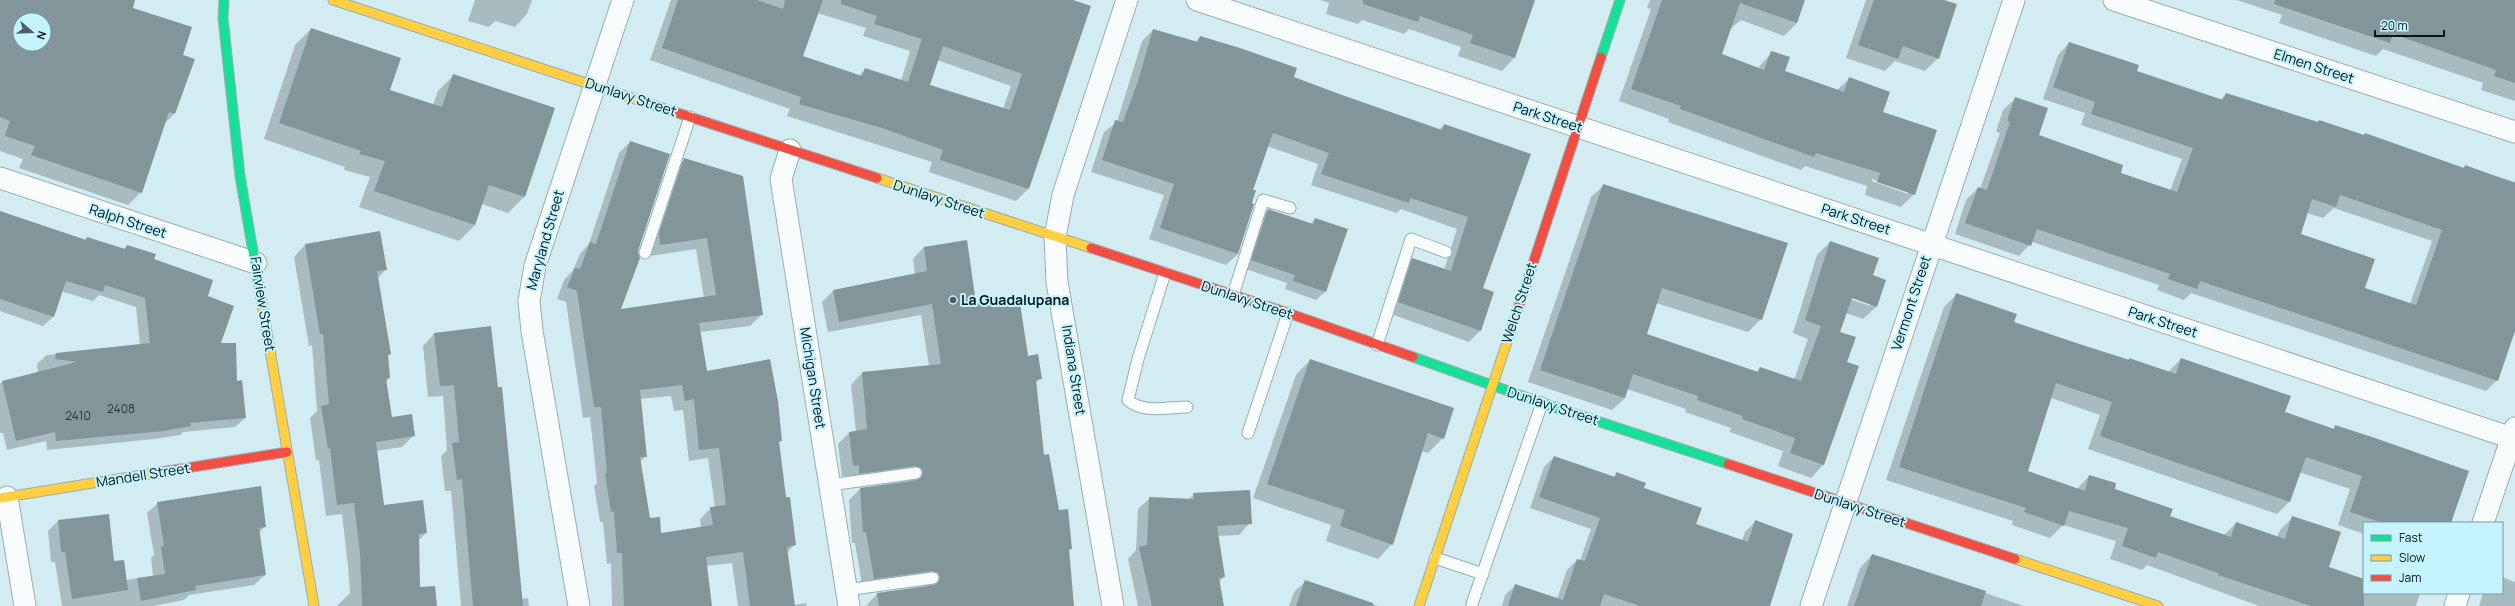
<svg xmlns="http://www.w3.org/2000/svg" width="2515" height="606" font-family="Manrope,sans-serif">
<rect width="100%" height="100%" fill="#d2ecf1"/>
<g fill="#0003" fill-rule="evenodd">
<path d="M0,0h134l-2,8 50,48 -8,58 -10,10 -23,68 -13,13 -109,-37 4,-9 -23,-8zM20,20h24v24h-24z"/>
<polygon points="475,0 532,0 527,14 515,27 495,21 489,27 468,21"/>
<path d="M671,0h399l-42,189 -12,12 -87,-29 3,-10 -145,-46 3,-7 -140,-49zM817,13l49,15 -3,8 47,15 -9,30 -36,-12 -6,7 -58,-19zM937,60l74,26 -8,23 -74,-23z"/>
<polygon points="1320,0 1534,0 1514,58 1502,71 1458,56 1461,47 1409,29 1404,34 1362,20 1358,24 1326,14 1329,3"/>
<path d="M1650,0h154l-7,23 -13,13 -43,-16 -11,9 -10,26 38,13 14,-16 12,20 53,18 12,-11 33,34 32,81 -13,13 -36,-12 2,-9 -62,-20 -4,4 -133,-48 1,-3 -50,-18 32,-92 -4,-1zM1872,179l36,13v2l-36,-13z"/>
<polygon points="1866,0 1940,0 1938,58 1925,71 1895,61 1885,71 1846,58"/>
<polygon points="2237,0 2515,0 2515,101 2481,90 2483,83 2383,49 2376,56 2279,23 2282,15"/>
<polygon points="311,29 389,91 433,105 438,91 454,75 554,108 524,197 508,213 482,204 475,225 459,241 359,207 370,177 344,170 345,167 264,139 295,45"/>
<polygon points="1153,30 1195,42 1200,37 1293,78 1439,130 1444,125 1529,155 1482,289 1493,292 1480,331 1469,342 1388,313 1401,270 1412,259 1444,270 1457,229 1401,209 1397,213 1311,185 1318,164 1267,146 1252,190 1250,204 1253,204 1238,254 1226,265 1149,239 1164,195 1091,172 1104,132 1117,122 1142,41"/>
<path d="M2069,43l66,29 85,28 6,-6 91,29 2,-2 144,48 2,-2 50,15v146l-18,52 -11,11 -295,-98 -7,7 -27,-10 2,-5 -127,-43 -13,14 -64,-22 11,-34 12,-12 2,1 20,-56 -4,-1 7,-22 12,-11 23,36 81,39 51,17 12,-32 -101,-34 4,-12 -42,-14 15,-44zM2334,208l98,33 -22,63 -46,-16 -64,-53 7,-22 16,5z"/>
<path d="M630,142l7,109 -18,59 85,-12 -8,-49 -46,7 -2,-11 25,-74 11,-11 77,155 -11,11 -50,6 7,40 74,69 -3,2 7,55 9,47 -7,8 7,52 12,-2 1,3h-69l-6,-43 -26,3 5,40h-99l-1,-43 -4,1 -4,-42h-3l-6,-36 3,-3 -7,-66 -7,1 -17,-116 -9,-3 7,-19 9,-10 7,-16 9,-10 30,-91zM671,396l3,15 9,-1 6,51 19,-3 7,49 -4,1 -11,11 1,9 -41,6 -11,-15 -9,-57 6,-6 -6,-57z"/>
<path d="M1604,185l157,134 -13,13 -92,-29 -11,32 111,37 4,-4 34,12 14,-41 -15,-6 24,-78 13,-13 42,34 4,31 -13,12 -17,-6 -7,20 7,29 11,4 -34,99 -12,13 -33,-12 5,-15 -53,-19 1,-4 -46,-16 1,-3 -59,-20 -2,9 -13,12 -84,-28 63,-185zM1847,296l23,8v2l-23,-8z"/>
<polygon points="1268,210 1310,224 1315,219 1325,292 1316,300 1285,289 1287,283 1243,268 1259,219"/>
<polygon points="0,212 85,240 87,238 123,250 127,246 153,260 207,297 219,344 237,382 245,418 235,427 183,432 180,435 154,439 47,450 46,441 7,450 3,433 0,433 0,384 2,382 38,373 37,364 47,355 140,345 136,307 99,295 93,301 61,291 53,317 43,326 0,311"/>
<polygon points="966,241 975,304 1027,357 1040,379 1035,384 1043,456 1058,512 1071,549 1068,552 1073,606 866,606 877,594 928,587 921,582 863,590 855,543 852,543 849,500 860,489 911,482 904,477 848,485 848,476 842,476 838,444 849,433 856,432 851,385 862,373 929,366 921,315 828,332 822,302 833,291 915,275 913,259 924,247"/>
<polygon points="305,245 386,269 378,278 390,354 387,357 389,378 386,382 391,418 414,435 402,447 376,451 383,506 426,533 418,541 419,588 434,606 337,606 350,593 348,566 342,514 326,516 319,460 316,460 310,418 317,411 312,345 309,346 294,257"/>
<polygon points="1957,294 2013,323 2168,372 2181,359 2284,412 2333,429 2336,426 2450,523 2364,523 2364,534 2338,525 2350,489 2299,472 2290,501 2277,514 2088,449 2100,415 2051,398 2027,472 2077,489 2089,476 2169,517 2223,536 2236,523 2277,537 2280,530 2293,517 2328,568 2364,579 2364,593 2420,593 2416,606 2259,606 2147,565 2142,570 2110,559 2116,541 2063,525 2050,538 2012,525 2013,521 1886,480 1944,307"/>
<polygon points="490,327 521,599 528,598 529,606 461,606 451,491 445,491 441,456 447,450 443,396 428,397 423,346 434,334"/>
<polygon points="1310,360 1443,438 1428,453 1422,451 1392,544 1378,559 1326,541 1331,525 1253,498 1296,375"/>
<polygon points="1554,457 1613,477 1617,474 1695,525 1742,541 1745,532 1755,522 1769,606 1502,606 1505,595 1516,585 1557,599 1567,570 1577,560 1580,561 1591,529 1530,508 1544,467"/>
<polygon points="1194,494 1250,523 1239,535 1218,536 1224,577 1219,582 1223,606 1138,606 1128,559 1136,550 1138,509 1150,498 1188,500"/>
<polygon points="158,503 265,526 259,533 265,575 254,585 189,595 184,600 154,606 62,606 55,562 51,562 48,531 58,521 113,562 126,580 153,576 151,558 154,555 147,513"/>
<polygon points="1872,555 2024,606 1847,606 1860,568"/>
<polygon points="2502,577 2515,582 2515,606 2479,606 2483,593 2502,593"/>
<polygon points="1306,581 1378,606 1289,606 1294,592"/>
</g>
<g fill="#82969a" fill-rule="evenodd">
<path d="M0,0h135l-2,8 59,19 -9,28 12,4 -20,55 -6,-2 -27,81 -111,-38 4,-9 -30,-10 5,-15 -10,-4zM20,20h24v24h-24z"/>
<path d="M678,0h79l26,9 2,-9h38l-20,56 59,20 3,-8 43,14 14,-43 -48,-15 3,-8 -36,-12v-4h232l18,6 -62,183 -89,-29 3,-10 -61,-22 -83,-24 2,-7 -139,-49zM943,46l79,28 -12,36 -80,-25z"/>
<polygon points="1363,0 1535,0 1515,58 1470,43 1473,35 1420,16 1418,22 1363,4"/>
<polygon points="1662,0 1805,0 1797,23 1740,3 1722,54 1764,70 1771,51 1790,57 1785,71 1844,92 1849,77 1890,92 1883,112 1937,130 1915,195 1877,182 1880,173 1816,153 1814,157 1680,109 1681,106 1631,89"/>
<polygon points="1874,0 1944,0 1957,4 1939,59 1903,46 1898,59 1858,45"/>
<polygon points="2275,0 2515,0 2515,83 2494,76 2496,70 2393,34 2390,43 2274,4"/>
<polygon points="311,28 401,58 390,90 442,107 453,74 555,108 525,197 489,185 475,225 374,191 385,161 359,154 361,151 279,123"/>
<polygon points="1153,29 1198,42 1200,36 1240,48 1297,68 1294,77 1342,95 1442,130 1444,124 1531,154 1483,288 1494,292 1481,331 1398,302 1412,258 1451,271 1468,217 1410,198 1409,203 1321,174 1329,153 1273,133 1253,190 1256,190 1252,203 1254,204 1238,254 1160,228 1174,184 1102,160 1115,120 1123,122 1138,81"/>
<path d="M2069,42l70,23 -2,6 86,29 3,-7 92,29 1,-2 45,15 1,-2 99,35 1,-3 50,18v148l-17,50 -298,-100 -3,8 -29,-10 2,-5 -133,-45 -6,17 -66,-23 13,-36 9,3 23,-68 -3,-1 8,-24 33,11 -9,27 84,30 -2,8 56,19 16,-44 -102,-34 4,-12 -42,-15zM2340,195l102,35 -26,75 -51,-17 10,-29 -74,-25 11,-35 24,8z"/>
<path d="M630,141l40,13 -32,97 2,7 -19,51 95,-14 -9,-57 -47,7 -1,-12 25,-75 59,18 20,139 -64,8 8,48 63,-12 8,42 4,40h-3l7,56h4l6,48 -9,2 8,59h-45l-7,-54 -37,5 6,49h-88l-2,-53h-5l-3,-42 -3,1 -6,-38 2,-1 -6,-66h-7l-17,-116 -10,-4 8,-19 5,1 10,-27 6,2zM682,385l3,16 9,-2 5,51 20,-2 7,57 -16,2 3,18 -52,8 -1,-16 -10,1 -10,-61h7l-7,-67z"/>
<polygon points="1603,184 1788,243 1762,320 1662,288 1647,334 1758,372 1760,367 1801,381 1821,326 1805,320 1830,241 1879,258 1873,275 1886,280 1877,307 1852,298 1840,332 1856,337 1847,362 1859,366 1824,465 1790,453 1795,438 1742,419 1743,416 1697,400 1698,396 1633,374 1625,398 1540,370"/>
<polygon points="1268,209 1313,224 1315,218 1348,229 1326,292 1293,281 1295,275 1251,260"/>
<polygon points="0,211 86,240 87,237 125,249 127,245 156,254 154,259 213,280 208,296 234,306 221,343 236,343 237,381 242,380 246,418 190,423 191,426 164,431 56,441 55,432 16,441 2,381 77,362 55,359 56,353 150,343 145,298 105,285 103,292 66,281 54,317 0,299"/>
<polygon points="380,231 387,270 377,271 391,354 388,355 390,378 386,379 392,417 412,414 415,436 376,442 384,505 423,500 427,533 419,534 420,587 435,586 437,606 362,606 360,553 354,503 337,505 330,448 328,449 321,406 329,404 323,334 320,334 305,244"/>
<polygon points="967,240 976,303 1019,296 1028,356 1038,354 1042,379 1036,380 1044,455 1049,454 1059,510 1068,509 1072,549 1069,549 1074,606 879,606 877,593 934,585 938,583 940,577 938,573 932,571 874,579 866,532 863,532 860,488 917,480 921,478 923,472 921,468 915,466 859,474 859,465 853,466 849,432 867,429 862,372 941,364 932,304 839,322 833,290 927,271 924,247"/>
<polygon points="1956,293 2017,314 2014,322 2082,345 2129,360 2129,358 2176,374 2181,358 2291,396 2285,412 2334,429 2335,425 2375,438 2469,471 2451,523 2383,523 2350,512 2362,476 2306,457 2290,502 2100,436 2112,402 2056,383 2028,471 2085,491 2089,475 2116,483 2115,489 2173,509 2170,516 2231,537 2236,522 2285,539 2292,516 2341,532 2329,567 2364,579 2364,606 2311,606 2218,575 2218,573 2158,552 2156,558 2122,546 2128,528 2069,511 2064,526 2024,512 2026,508 1899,467"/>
<polygon points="491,326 498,387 502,387 523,606 473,606 462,479 457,480 452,443 459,442 454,385 440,386 434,333"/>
<polygon points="1310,359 1454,408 1444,439 1428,433 1393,545 1340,526 1345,510 1267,484"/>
<polygon points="1554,456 1615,477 1616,472 1646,483 1644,488 1702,508 1696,524 1748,542 1755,520 1793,534 1770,606 1640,606 1604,594 1600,606 1508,606 1515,584 1563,600 1577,559 1585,561 1600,518 1539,497"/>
<polygon points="261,486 266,527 259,528 266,575 195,586 196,590 141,601 137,578 165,574 161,547 164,546 157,502"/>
<polygon points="1250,490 1252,524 1217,526 1225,577 1219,578 1224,606 1152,606 1139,547 1147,545 1149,497 1194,499 1193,493"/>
<polygon points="109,514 114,561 124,560 128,590 72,599 65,552 61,552 58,520"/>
<polygon points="1872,554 1986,591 1981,606 1854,606"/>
<polygon points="1305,580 1373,603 1373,606 1296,606"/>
</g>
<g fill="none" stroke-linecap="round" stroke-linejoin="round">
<defs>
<g id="lane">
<polyline points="645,253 690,117"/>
<path d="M1165,273l-27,86 -10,41c15,14 41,7 59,7"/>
<polyline points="1233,295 1263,200 1290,208"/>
<polyline points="1377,345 1411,239 1446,252"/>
<polyline points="1248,433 1288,313"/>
<polyline points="830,485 916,473"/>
<polyline points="1435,558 1483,574"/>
<polyline points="846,590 933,578"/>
<polyline points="1472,604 1542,403"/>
</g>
<g id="street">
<polyline points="1197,0 2515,439"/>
<polyline points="2114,0 2515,132"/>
<polyline points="790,150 781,179 849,606"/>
<polyline points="0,178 256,263"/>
<polyline points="7,497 25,606"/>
<polyline points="2483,523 2515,428"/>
<polyline points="579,606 532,331 529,301 535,266 623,0"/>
<polyline points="1113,606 1057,282 1055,237 1063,195 1127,0"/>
<polyline points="1811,606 2014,0"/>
<polyline points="2455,606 2459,593"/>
</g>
<g id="fast">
<polyline points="224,0 223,18 240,176 261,298"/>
<polyline points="1601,57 1620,0"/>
<polyline points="1413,357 1542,403 1728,464"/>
</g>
<g id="slow">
<polyline points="333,0 644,102"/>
<polyline points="877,178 1091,248"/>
<polyline points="261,298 314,606"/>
<polyline points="0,498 155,473"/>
<polyline points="2015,559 2158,606"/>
<polyline points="1419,606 1519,306"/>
</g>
<g id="jam">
<polyline points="644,102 877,178"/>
<polyline points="1091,248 1288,313 1413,357"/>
<polyline points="1519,306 1601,57"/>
<polyline points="1728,464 2015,559"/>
<polyline points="155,473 287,452"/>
</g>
</defs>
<use href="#lane" stroke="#99aeb2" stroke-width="13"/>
<use href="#street" stroke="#99aeb2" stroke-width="23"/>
<use href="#fast" stroke="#99aeb2" stroke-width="11"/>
<use href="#slow" stroke="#99aeb2" stroke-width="11"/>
<use href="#jam" stroke="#99aeb2" stroke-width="11"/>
<use href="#lane" stroke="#f8fcfd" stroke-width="11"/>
<use href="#street" stroke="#f8fcfd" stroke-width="21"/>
<use href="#fast" stroke="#16e098" stroke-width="9"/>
<use href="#slow" stroke="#ffcf43" stroke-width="9"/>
<use href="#jam" stroke="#f24e42" stroke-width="9"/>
</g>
<circle fill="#4d6165" stroke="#c5f4fe" stroke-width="1.5" cx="953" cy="300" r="4"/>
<g text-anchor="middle" stroke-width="4" stroke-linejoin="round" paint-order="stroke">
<g font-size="12" fill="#24363a">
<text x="121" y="413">2408</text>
<text x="78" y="420">2410</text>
</g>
<g font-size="14" fill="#05161a" stroke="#c5f4fe">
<text transform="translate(2314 66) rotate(18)" y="5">Elmen Street</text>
<text transform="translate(631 97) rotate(18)" y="5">Dunlavy Street</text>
<text transform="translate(1548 117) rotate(18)" y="5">Park Street</text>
<text transform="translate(939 199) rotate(18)" y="5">Dunlavy Street</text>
<text transform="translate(1856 219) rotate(18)" y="5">Park Street</text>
<text transform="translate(128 221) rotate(18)" y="5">Ralph Street</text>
<text transform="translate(545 240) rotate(-74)" y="5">Maryland Street</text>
<text transform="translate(1247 300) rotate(18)" y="5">Dunlavy Street</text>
<text transform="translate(1519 303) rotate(-72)" y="5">Welch Street</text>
<text transform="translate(1911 303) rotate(-72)" y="5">Vermont Street</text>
<text transform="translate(263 304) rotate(81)" y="5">Fairview Street</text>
<text transform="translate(2163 322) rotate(18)" y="5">Park Street</text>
<text transform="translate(1074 370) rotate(81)" y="5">Indiana Street</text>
<text transform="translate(813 378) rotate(81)" y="5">Michigan Street</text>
<text transform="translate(1553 406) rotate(18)" y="5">Dunlavy Street</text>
<text transform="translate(143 475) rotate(-9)" y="5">Mandell Street</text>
<text transform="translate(1860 508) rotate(18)" y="5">Dunlavy Street</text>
</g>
<g font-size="14" font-weight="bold" fill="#05161a" stroke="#c5f4fe" text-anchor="start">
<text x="961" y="305">La Guadalupana</text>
</g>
</g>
<rect x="2363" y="522" width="140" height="72" fill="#c5f4fe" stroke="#789ba3"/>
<rect x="2371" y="535" width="20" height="6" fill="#16e098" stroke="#789ba3"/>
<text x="2399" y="542" font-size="12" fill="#05161a">Fast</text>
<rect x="2371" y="555" width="20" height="6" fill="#ffcf43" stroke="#789ba3"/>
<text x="2399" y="562" font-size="12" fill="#05161a">Slow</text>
<rect x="2371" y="575" width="20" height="6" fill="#f24e42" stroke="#789ba3"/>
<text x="2399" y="582" font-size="12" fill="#05161a">Jam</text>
<g transform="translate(32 32) rotate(109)"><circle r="19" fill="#c5f4fe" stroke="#789ba3"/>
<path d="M0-3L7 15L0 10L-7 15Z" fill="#4d6165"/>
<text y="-6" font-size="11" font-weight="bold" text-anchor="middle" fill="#05161a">N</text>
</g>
<path d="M2375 30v6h69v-6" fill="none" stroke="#05161a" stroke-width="2"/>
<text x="2381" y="30" font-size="12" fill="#05161a" stroke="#c5f4fe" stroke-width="3" paint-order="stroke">20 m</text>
</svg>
